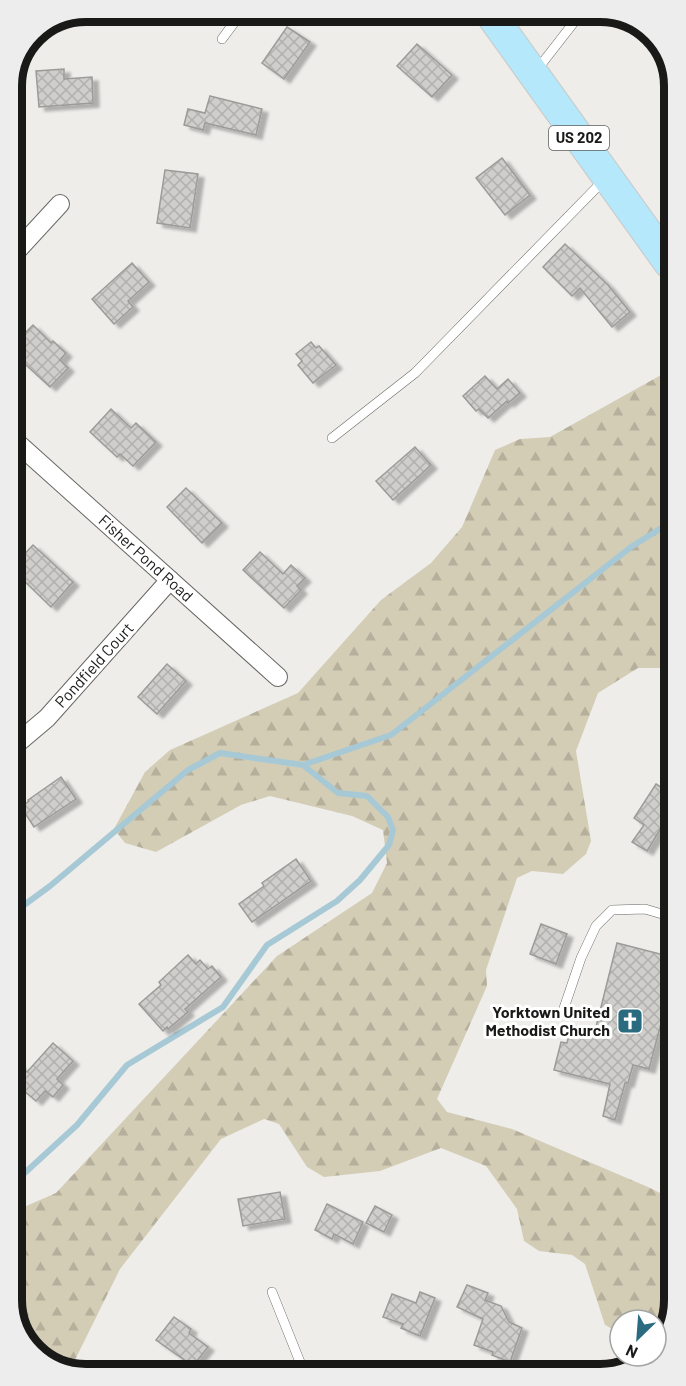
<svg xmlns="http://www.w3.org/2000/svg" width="686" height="1386" font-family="Barlow,sans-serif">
<defs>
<pattern id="forest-firs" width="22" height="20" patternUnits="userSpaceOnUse" patternTransform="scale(1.5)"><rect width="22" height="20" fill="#d3cdb6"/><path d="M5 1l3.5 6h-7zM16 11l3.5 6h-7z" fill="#b5af9c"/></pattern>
<pattern id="building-cross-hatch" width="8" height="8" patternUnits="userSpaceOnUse" patternTransform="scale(1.5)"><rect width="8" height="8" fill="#cfcecb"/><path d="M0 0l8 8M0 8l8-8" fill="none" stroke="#b1b0ae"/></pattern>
<filter id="shadow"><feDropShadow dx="6" dy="4" stdDeviation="1.5" flood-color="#0004"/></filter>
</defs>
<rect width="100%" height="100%" fill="#eeedea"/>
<polygon fill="url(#forest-firs)" points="670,370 671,668 638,668 598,693 576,751 591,841 586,854 563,874 532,871 517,878 486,970 487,986 437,1099 447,1112 512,1129 648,1187 674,1200 674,1241 666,1255 668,1282 674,1293 674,1300 661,1341 656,1345 656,1320 620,1320 620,1333 605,1325 585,1264 572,1255 539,1251 524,1241 517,1209 486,1166 441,1148 380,1171 324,1177 307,1167 279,1124 264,1119 221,1139 120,1269 70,1370 41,1359 18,1328 17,1210 56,1193 277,956 372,893 387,863 383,830 352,816 270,796 241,805 156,852 125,843 114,829 145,772 170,750 298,693 381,600 431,563 462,527 495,450 520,439 550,437"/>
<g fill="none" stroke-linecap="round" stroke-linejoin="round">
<g stroke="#a6c9d5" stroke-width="6">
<polyline points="16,911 50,886 188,770 220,753 303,765 391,735 631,547 671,522"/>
<polyline points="17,1180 77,1125 127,1065 223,1007 267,945 337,901 360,880 389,845 393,830 388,817 367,796 338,793 303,765"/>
</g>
</g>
<g fill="url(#building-cross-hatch)" stroke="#9c9b98" stroke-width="1.5" filter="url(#shadow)">
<polygon points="287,27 310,42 284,79 262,63"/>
<polygon points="417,44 452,75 432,97 397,66"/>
<polygon points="64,69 64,79 92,77 93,103 39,107 36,71"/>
<polygon points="210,96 262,109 256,135 205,123 203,130 184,125 188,109 205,113"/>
<polygon points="502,158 530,195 505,215 476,178"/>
<polygon points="165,170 198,174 190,228 157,223"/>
<polygon points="565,244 608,285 630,312 612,327 580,288 572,296 543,267"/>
<polygon points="132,263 149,282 128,301 133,307 114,324 92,299"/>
<polygon points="33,325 51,343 53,341 66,353 60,360 68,368 50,387 13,353 13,345"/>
<polygon points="311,342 316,348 319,346 336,365 313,383 298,365 302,361 296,354"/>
<polygon points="485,376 497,389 508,379 520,393 508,403 507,401 488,418 479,409 476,411 463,396"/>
<polygon points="111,409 131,428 136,423 156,442 133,466 120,454 117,457 90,432"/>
<polygon points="415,447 431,465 393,500 376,481"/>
<polygon points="186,488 222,523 202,543 167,507"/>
<polygon points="33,545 73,582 51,607 14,571 14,565"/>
<polygon points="260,552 283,574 291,565 305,578 297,586 301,590 284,608 243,570"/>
<polygon points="167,664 186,681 157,714 138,697"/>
<polygon points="61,777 76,799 34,827 21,807 29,801 28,800"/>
<polygon points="656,784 672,794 672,810 647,851 632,842 644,825 634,818"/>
<polygon points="296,859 311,881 252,922 239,904 264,886 262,883"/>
<polygon points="541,924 567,934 556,964 530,954"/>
<polygon points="617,943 672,957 673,978 649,1069 633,1065 628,1083 625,1083 615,1120 603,1116 610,1084 554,1070 561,1042 567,1043 571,1025 595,1031"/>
<polygon points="188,955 196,964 200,960 208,969 212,966 221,977 185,1009 188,1012 168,1029 167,1027 163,1031 139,1004 161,985 159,982"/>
<polygon points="53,1043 73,1061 57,1079 63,1085 53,1097 45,1091 36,1101 16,1084 16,1063 27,1072"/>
<polygon points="280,1192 285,1219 243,1226 238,1199"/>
<polygon points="327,1204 363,1222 353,1244 334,1234 332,1239 315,1230"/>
<polygon points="375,1206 392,1215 384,1232 366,1223"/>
<polygon points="467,1285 488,1293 485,1300 501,1306 509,1322 522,1328 510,1362 492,1355 493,1352 474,1345 483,1319 457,1307"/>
<polygon points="420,1292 435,1298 420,1336 401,1328 403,1324 383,1317 392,1294 416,1303"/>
<polygon points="174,1317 191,1329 189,1333 208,1347 193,1366 156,1340"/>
</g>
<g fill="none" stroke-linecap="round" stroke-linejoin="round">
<defs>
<g id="service">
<polyline points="222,39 242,12"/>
<polyline points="536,71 582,12"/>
<polyline points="332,438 415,373 605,179"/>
<polyline points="563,1011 581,958 596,926 612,910 645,909 672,917"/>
<polyline points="272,1292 304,1372"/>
</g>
<g id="minor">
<polyline points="13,255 60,204"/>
<polyline points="14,440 278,677"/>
<polyline points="15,745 47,718 170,580"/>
</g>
<polyline id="trunk" points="489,12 669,263"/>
</defs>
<use href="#service" stroke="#696865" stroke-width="10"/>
<use href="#minor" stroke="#696865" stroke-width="20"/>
<use href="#trunk" stroke="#c8c8c8" stroke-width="32"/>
<use href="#service" stroke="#fff" stroke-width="9"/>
<use href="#minor" stroke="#fff" stroke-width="18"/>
<use href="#trunk" stroke="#b4e8fa" stroke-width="30"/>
</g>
<defs>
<symbol id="church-square" viewBox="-11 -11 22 22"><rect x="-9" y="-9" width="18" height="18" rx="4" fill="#2a6b7f" stroke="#fff"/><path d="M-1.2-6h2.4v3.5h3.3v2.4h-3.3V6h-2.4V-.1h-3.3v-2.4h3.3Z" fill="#fff"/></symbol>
</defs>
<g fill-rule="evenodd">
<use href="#church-square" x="615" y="1006" width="30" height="30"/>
</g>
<g text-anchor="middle" stroke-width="6" stroke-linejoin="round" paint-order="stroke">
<rect fill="#fff" stroke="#5e5e5d" stroke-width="1.5" x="549" y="126" width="60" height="24" rx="4.5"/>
<g font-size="15" font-weight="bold" fill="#191918">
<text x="579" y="143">US 202</text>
</g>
<g font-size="16" fill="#191918" stroke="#fff">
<text transform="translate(146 558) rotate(42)" y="6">Fisher Pond Road</text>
<text transform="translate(94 665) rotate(-48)" y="6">Pondfield Court</text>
</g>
<g font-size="16" font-weight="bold" fill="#191918" stroke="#fff" text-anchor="end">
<text x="610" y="1018">Yorktown United<tspan x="610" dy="18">Methodist Church</tspan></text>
</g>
</g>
<path d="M0 0H686V1386H0ZM86 22H600A64 64 0 0 1 664 86V1300A64 64 0 0 1 600 1364H86A64 64 0 0 1 22 1300V86A64 64 0 0 1 86 22Z" fill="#ededed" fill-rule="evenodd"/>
<path fill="none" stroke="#191918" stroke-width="8" d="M86 22H600A64 64 0 0 1 664 86V1300A64 64 0 0 1 600 1364H86A64 64 0 0 1 22 1300V86A64 64 0 0 1 86 22Z"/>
<g transform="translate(638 1338) rotate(205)"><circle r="28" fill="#ffffff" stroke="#a3a3a3" stroke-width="1.5"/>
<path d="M0-4.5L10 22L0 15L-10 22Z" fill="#2a6b7f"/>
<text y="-9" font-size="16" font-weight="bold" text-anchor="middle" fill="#191918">N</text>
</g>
</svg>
